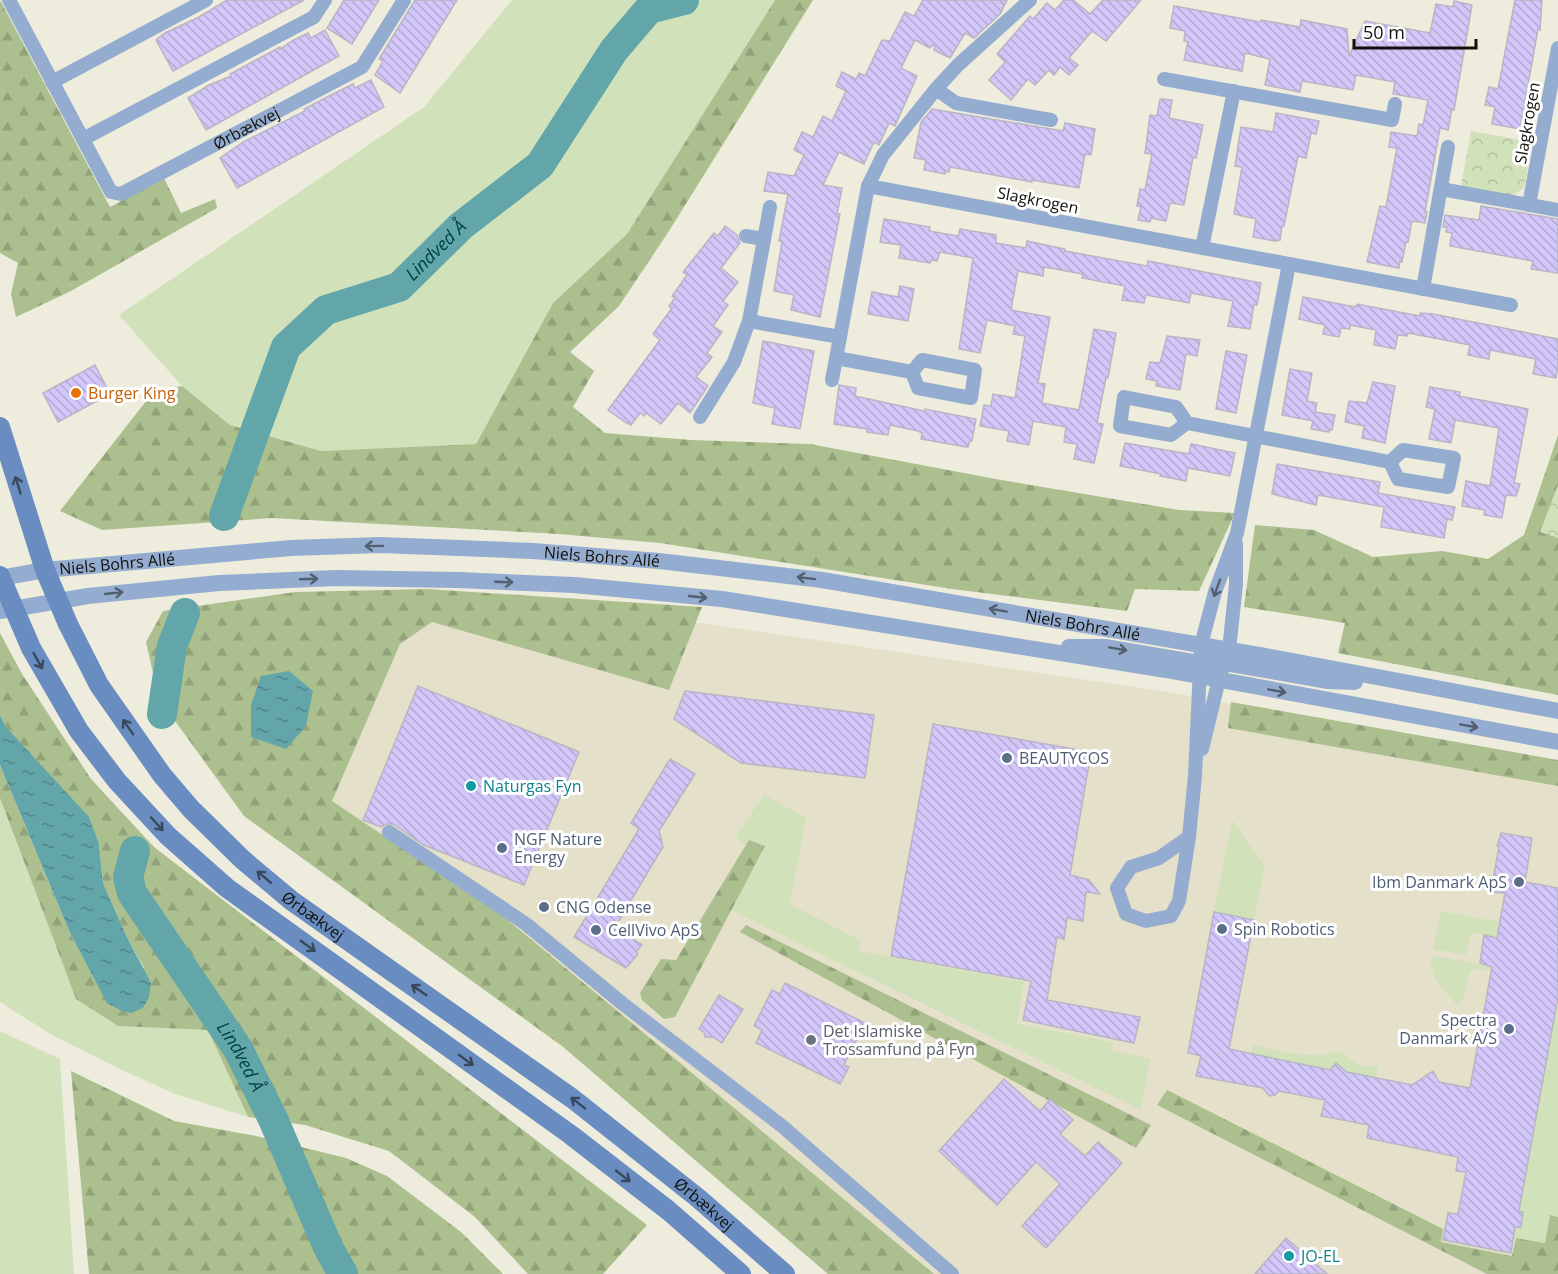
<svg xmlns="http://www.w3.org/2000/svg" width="1558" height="1274" font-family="'Open Sans',sans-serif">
<defs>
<pattern id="forest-firs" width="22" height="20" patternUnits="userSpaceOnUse" patternTransform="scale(1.5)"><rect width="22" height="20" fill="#abbf8f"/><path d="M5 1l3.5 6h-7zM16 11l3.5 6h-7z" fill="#92a37a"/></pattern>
<pattern id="park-crowns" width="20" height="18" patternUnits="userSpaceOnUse" patternTransform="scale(1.5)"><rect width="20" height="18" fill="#d1e2ba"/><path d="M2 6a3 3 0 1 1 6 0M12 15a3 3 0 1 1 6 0" fill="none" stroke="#b2c19f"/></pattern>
<pattern id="water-ripples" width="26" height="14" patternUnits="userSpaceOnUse" patternTransform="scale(1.5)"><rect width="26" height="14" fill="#63a6a9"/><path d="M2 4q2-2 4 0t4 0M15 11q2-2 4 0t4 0" fill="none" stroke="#508688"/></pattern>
<pattern id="building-back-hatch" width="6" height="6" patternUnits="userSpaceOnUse" patternTransform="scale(1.5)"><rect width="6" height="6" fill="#d2c7f8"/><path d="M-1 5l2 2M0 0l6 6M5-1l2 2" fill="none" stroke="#b3aad3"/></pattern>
</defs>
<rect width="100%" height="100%" fill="#eeecdc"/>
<polygon fill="#e5e0ca" points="498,593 1168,692 1558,766 1558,1274 839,1274 318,806 398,609"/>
<g fill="#d1e2ba">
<polygon points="512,0 775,0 627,234 553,303 476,444 321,451 230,425 182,386 119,315 424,107"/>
<polygon points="764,794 806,818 790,904 860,940 859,951 1024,982 1017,1024 1113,1042 1112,1050 1150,1059 1141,1110 731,910 765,847 749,840 746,845 735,838"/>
<polygon points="0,798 76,999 118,1026 208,1030 248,1117 175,1094 120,1069 54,1036 0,1002"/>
<polygon points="1232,820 1265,866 1254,920 1214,912"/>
<polygon points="1441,911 1500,922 1497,938 1471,932 1466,955 1433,949"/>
<path d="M1432,955l60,12 -1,3 -16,-1 -5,3 -7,26 -6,7c-7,-10 -25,-24 -23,-35l-4,-5z"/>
<polygon points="1558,997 1558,1216 1550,1216 1545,1243 1513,1237 1515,1227 1521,1227 1523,1212 1519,1211"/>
<polygon points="0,1031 60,1059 74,1274 0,1274"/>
<path d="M1255,1044c16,7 48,12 66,11 7,0 11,-4 18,-3 8,2 10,7 16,11 6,4 16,3 23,2l-2,13 -33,-6 -5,-8 -4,1 -4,5 -80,-17z"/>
</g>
<g fill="url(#forest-firs)">
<polygon points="0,0 110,207 164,178 181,213 215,199 217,208 71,291 16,317 11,294 18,263 0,253"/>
<polygon points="775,0 813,0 669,231 619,306 570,352 594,371 573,407 605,433 691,440 810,444 1001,480 1179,510 1235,513 1199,591 1135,589 1127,611 952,589 660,543 559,534 272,518 102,530 60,511 154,391 182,386 230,425 321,451 476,444 553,303 627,234"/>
<polygon points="1558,435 1558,695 1338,653 1345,623 1244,607 1255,525 1314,530 1373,557 1442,551 1488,559 1524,535"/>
<polygon points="427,589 702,607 669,690 432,622 400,644 332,801 503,916 934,1274 828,1274 562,1046 244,816 159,699 146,642 163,611 295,592"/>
<polygon points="0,633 22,674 91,779 154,847 647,1225 603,1274 528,1274 475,1217 389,1151 305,1125 248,1117 208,1030 118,1026 76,999 0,798 0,765 70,933 107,1002 144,968 126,935 103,883 99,844 6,727 0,715"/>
<polygon points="1231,702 1558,760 1558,786 1228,728"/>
<polygon points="749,840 765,846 675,1017 664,1019 642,1000 640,993 661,959 676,960"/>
<polygon points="746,925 1151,1125 1136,1148 740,932"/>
<polygon points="71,1071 174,1121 256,1136 346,1158 387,1176 461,1232 503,1274 89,1274"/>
<polygon points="1167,1090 1443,1229 1441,1242 1512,1256 1516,1238 1545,1243 1550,1215 1558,1217 1558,1274 1487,1274 1157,1105"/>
</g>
<g fill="url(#park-crowns)">
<polygon points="1471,131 1533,142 1524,188 1513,196 1461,186"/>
<polygon points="1558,485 1558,538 1540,532"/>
</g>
<g fill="url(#water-ripples)">
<polygon points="289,671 313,691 306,726 286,749 251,737 251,705 261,676"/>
<polygon points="0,715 6,727 89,817 99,844 103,883 126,935 151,983 149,997 143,1008 131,1013 120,1010 107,1003 70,933 0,765"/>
</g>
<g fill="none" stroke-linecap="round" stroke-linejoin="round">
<g stroke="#63a6a9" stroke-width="30">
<path id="s1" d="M224,516l62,-169 40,-37 73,-23 62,-61 79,-61 74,-115 35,-41 35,-9"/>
<polyline points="162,714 172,646 185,613"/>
<path id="s2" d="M135,851l-7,26 4,16 106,156 35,70 55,128 15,27"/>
</g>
</g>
<g fill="url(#building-back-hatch)" stroke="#b8b5c4" stroke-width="1.5">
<polygon points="227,0 304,0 173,71 156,40 165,33 199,17"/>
<polygon points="344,0 379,0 352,44 327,28"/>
<polygon points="415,0 457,0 400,93 375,75 383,61 379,59"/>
<polygon points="923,0 1007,0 1000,14 974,38 965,33 950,58 934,50 935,46 932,45 930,48 915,40 901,68 917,76 895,126 889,123 879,145 874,142 864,164 839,152 823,185 842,188 837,214 840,214 820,317 791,310 794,295 774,291 782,241 779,241 788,194 764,191 768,172 794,176 804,155 794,150 802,132 813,137 823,116 832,121 846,91 836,86 842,72 856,79 859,73 865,76 882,40 890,41 905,12 914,16"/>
<polygon points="1064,0 1073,0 1090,14 1103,0 1141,0 1106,41 1092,31 1069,58 1078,65 1069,75 1060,67 1054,75 1049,70 1035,85 1028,79 1011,100 989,80 1005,62 997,54 1030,16 1033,19 1047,3 1055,10"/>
<polygon points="1515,0 1542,0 1540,30 1538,29 1520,129 1492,124 1495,107 1485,105 1489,87 1498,89"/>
<polygon points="1454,1 1472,5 1454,110 1452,109 1448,130 1440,128 1425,212 1427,212 1425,223 1412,221 1408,242 1406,242 1402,262 1400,261 1399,268 1367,262 1380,206 1386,207 1397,148 1389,147 1391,132 1417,136 1419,124 1423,125 1428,100 1393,94 1395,82 1356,75 1353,90 1302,81 1300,92 1265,85 1270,59 1245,53 1242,71 1184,60 1188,42 1184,41 1185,31 1170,28 1174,6 1260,22 1261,20 1300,27 1301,20 1347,29 1349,56 1365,21 1430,33 1436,4 1453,7"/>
<polygon points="325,30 339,56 206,130 188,98 209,85 231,76 230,74 280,47 280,49 292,41 308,33 311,38"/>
<polygon points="371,80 384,107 237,188 220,158 245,141 305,111 304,109 325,98 353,84 355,88"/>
<polygon points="1160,99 1172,100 1169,118 1203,125 1196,158 1193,157 1184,205 1170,203 1166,221 1151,218 1150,222 1138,220 1141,207 1137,206 1140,189 1145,190 1152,154 1145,153 1150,115 1157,116"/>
<polygon points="932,109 1063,131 1065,123 1095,129 1091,155 1085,154 1079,188 1032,180 1032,182 950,167 949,172 946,171 945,174 924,170 926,160 914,158 921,122"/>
<polygon points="1276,113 1319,121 1316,134 1311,133 1306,158 1298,156 1284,226 1282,226 1280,240 1275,241 1253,237 1256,219 1234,214 1242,167 1235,166 1241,127 1273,132"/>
<polygon points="1481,206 1558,219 1558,273 1531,269 1533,261 1450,246 1452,233 1446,232 1447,227 1443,227 1445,215 1479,220"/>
<polygon points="884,219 930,227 929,231 958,236 960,229 996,235 996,243 1026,248 1027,241 1065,249 1065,251 1147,266 1148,261 1261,283 1257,305 1254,304 1250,329 1228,326 1233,301 1191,293 1189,303 1146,295 1144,303 1122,300 1125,286 1082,278 1083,274 1044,267 1043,276 1018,271 1011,310 1050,317 1038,383 1045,384 1042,403 1079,410 1094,329 1116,333 1108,378 1106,378 1097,423 1103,424 1094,463 1074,459 1077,444 1064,442 1066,427 1033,421 1029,445 1007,441 1009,431 980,426 984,405 991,406 993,394 1015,398 1025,336 1013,334 1015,326 987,320 980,353 959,349 973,258 940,252 937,261 931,260 930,263 899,258 901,245 880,242"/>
<polygon points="725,226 737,235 740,243 721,268 738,282 723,301 728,305 713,326 722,332 707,353 712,357 696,377 708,386 690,413 678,403 661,424 646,413 644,416 640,413 631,425 625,422 608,410 660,340 653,334 672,308 669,306 675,298 672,296 687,275 683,272 714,233 718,236"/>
<polygon points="900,286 914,289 908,321 868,314 872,292 898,297"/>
<polygon points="1303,297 1356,307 1357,304 1420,316 1420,313 1433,314 1558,339 1558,365 1556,378 1533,374 1536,359 1490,350 1489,359 1468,355 1470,345 1429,337 1408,333 1407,336 1398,335 1395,349 1374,345 1376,330 1350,325 1350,329 1341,328 1339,337 1323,334 1325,325 1299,319"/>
<polygon points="1167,336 1200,340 1197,356 1186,354 1180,390 1156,386 1157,381 1146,379 1150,362 1160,363"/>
<polygon points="763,341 814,351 800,429 772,424 775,408 753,403"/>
<polygon points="1226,351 1247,355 1236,413 1216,409"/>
<polygon points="95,365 110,394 58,422 43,393"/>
<polygon points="1290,369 1312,373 1307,401 1317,403 1315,412 1335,415 1332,430 1329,430 1329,432 1311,429 1313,421 1282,415"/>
<polygon points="1373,382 1395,386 1385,443 1362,438 1364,426 1345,422 1349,401 1367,403"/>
<polygon points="839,385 856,388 855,396 924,411 925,409 976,419 972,441 970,441 968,447 966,447 921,439 922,433 918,431 890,425 888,435 867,432 867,429 834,424"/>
<polygon points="1430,387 1460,392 1459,396 1528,409 1514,483 1520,484 1516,496 1506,495 1502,518 1484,515 1485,510 1462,506 1466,481 1490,486 1499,428 1455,420 1451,443 1429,439 1435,409 1426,407"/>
<polygon points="1125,443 1189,454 1191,444 1235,453 1230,476 1188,468 1186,481 1160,476 1161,474 1120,466"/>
<polygon points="1277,464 1380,482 1378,493 1455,507 1452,520 1447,519 1444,538 1381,527 1384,507 1318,495 1316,505 1272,494"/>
<polygon points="418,686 579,752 524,885 424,845 393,824 386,824 381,827 363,820"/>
<polygon points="685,691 874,715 865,778 741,763 674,719"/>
<polygon points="933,724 1091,752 1070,875 1089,880 1100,894 1086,892 1083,921 1067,918 1064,939 1057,937 1047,1000 1140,1017 1134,1043 1023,1020 1031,981 891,956"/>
<polygon points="670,759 695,774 659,831 663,847 615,927 642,945 636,952 638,954 626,968 574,937 639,829 631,823"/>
<polygon points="1501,833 1532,838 1525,882 1558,888 1558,997 1519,1211 1523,1212 1521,1227 1515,1227 1511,1253 1443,1240 1448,1213 1458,1214 1466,1172 1456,1171 1458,1157 1367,1138 1369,1125 1321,1116 1325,1100 1279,1091 1275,1095 1269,1096 1263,1088 1196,1076 1201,1056 1188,1053 1214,912 1254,920 1229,1049 1330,1070 1336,1063 1347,1072 1412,1085 1433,1071 1439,1082 1470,1088 1492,967 1480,963 1484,935 1497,938 1505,893 1491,892 1499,846 1497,846"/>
<polygon points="785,983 865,1023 844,1065 849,1067 840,1084 756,1043 762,1030 754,1026 772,990 780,994"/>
<polygon points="719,995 743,1009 722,1043 713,1037 705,1037 704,1032 699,1029"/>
<polygon points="1004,1079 1040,1111 1050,1099 1073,1120 1060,1134 1085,1156 1098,1142 1122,1163 1046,1248 1022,1226 1060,1184 1036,1162 997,1205 939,1151"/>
<polygon points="1286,1238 1327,1274 1255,1274"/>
</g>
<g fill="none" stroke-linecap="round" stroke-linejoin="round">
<g stroke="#94accf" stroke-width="14">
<path id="s3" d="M9,0l102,192 10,2 241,-127 42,-67"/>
<polyline points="1164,79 1392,120 1395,104"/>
<polyline points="52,82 206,0"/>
<polyline points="936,89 956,103 1051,120"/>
<polyline points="83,139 314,17 325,0"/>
<polyline points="868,186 1511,305"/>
<polyline points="1441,189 1558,210"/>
<polyline points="1529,205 1558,48"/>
<polyline points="746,236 764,239"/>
<polyline points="1202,248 1234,91"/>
<polyline points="1423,289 1448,147"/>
<polyline points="749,321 840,337"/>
<polyline points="836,358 912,372 918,388 971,398 975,370 922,360 912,372"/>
<polyline points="832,380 868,186 883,155 936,89 958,65 1030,0"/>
<polyline points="700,417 734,362 749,321 770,207"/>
<polyline points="1187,423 1171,435 1120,426 1124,397 1176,407 1187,423 1390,462 1398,479 1448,487 1454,458 1403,450 1390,462"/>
<polyline points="1202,749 1219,679 1229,650 1236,584 1236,544"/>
<polyline points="389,832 526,924 623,1004 782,1126 952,1274"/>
<polyline points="1189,837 1159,858 1131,867 1117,888 1126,914 1146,921 1171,916 1179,901 1189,837 1195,776 1201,645 1215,592 1237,533 1289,264"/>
</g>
<g stroke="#94accf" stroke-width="16">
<path id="s4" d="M0,578l45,-8 246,-22 90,-3 152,6 126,10 163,19 443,76 293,55"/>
<polyline points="0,611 88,596 219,583 336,578 458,580 574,585 722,599 1166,670 1558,742"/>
<polyline points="1069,647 1105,647 1199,663 1217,655"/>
<polyline points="1198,675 1225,663 1328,681 1355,682"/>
</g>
<g stroke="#698dc0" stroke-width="20">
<path id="s5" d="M0,427l45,143 23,54 31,61 63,90 29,34 52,51 49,41 281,198 125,99 87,76"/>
<polyline points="0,576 31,648 79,731 117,781 168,836 227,888 571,1135 669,1211 741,1274"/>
</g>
</g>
<defs><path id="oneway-shaft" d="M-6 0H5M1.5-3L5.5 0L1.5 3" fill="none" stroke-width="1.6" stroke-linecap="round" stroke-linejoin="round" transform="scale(1.5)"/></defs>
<g stroke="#39495d">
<use href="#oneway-shaft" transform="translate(18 485) rotate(-107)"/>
<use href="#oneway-shaft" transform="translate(38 661) rotate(61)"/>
<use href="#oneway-shaft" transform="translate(128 727) rotate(-125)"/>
<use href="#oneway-shaft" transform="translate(157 824) rotate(48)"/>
<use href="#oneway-shaft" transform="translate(264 877) rotate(-140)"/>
<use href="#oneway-shaft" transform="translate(308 946) rotate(36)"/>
<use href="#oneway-shaft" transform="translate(419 990) rotate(-145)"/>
<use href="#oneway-shaft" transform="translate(466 1060) rotate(36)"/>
<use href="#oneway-shaft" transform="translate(578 1103) rotate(-142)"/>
<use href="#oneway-shaft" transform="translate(623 1176) rotate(38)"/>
</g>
<g stroke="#535e6e">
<use href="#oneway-shaft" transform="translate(374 546) rotate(179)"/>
<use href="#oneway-shaft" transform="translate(806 578) rotate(-173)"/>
<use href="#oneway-shaft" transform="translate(309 579) rotate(-2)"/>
<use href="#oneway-shaft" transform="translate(504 582) rotate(2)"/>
<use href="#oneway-shaft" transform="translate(1217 588) rotate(110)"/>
<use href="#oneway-shaft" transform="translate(114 593) rotate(-6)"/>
<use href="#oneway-shaft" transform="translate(698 597) rotate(6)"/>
<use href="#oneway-shaft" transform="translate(998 610) rotate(-170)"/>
<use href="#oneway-shaft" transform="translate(1118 649) rotate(10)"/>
<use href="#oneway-shaft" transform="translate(1277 691) rotate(10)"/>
<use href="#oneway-shaft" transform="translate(1469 726) rotate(10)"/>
</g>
<circle fill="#e8710a" stroke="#fff" stroke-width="2" cx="76" cy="393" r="6"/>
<g fill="#5c6f8a" stroke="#fff" stroke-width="2">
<circle cx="1007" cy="758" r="6"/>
<circle cx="502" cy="848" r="6"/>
<circle cx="1519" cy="882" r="6"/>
<circle cx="544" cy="907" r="6"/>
<circle cx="1222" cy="929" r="6"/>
<circle cx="596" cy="930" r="6"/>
<circle cx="1509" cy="1029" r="6"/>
</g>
<g fill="#0f9aa8" stroke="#fff" stroke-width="2">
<circle cx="471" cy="786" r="6"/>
<circle cx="1289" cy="1256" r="6"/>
</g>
<circle fill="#6b7280" stroke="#fff" stroke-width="2" cx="811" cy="1040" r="6"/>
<g text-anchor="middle" stroke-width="6" stroke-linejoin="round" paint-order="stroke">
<g font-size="16" fill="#12110c" stroke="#fff">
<text transform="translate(1527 123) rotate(-80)" y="6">Slagkrogen</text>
<text dy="6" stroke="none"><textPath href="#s3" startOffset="369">Ørbækvej</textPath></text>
<text transform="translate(1038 200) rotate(11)" y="6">Slagkrogen</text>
<text dy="6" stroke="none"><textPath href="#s4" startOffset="604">Niels Bohrs Allé</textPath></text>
<text dy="6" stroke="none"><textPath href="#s4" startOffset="118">Niels Bohrs Allé</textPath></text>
<text dy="6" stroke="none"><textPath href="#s4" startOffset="1090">Niels Bohrs Allé</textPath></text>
<text dy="6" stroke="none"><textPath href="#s5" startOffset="594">Ørbækvej</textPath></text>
<text dy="6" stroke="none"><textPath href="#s5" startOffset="1080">Ørbækvej</textPath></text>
</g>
<g font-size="16" fill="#c56008" stroke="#fff" text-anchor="start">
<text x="88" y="399">Burger King</text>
</g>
<g font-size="16" fill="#4e5e75" stroke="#fff" text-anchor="start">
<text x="1019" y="764">BEAUTYCOS</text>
<text x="514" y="845">NGF Nature<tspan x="514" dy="18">Energy</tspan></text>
<text x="1507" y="888" text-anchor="end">Ibm Danmark ApS</text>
<text x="556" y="913">CNG Odense</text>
<text x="1234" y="935">Spin Robotics</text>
<text x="608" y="936">CellVivo ApS</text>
<text x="1497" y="1026" text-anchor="end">Spectra<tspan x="1497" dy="18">Danmark A/S</tspan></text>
</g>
<g font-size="16" fill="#0d838f" stroke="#fff" text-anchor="start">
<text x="483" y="792">Naturgas Fyn</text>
<text x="1301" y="1262">JO-EL</text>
</g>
<g font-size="16" fill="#5b616d" stroke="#fff" text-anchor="start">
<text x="823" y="1037">Det Islamiske<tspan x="823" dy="18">Trossamfund på Fyn</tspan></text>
</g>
<g font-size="18" font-style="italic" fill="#004345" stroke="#fff">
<text dy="6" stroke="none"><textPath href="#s1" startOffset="363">Lindved Å</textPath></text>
<text dy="6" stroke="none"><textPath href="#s2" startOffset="240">Lindved Å</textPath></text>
</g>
</g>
<path d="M1354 39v9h122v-9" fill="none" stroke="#12110c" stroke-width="3"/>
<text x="1363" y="39" font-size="18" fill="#12110c" stroke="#ffffff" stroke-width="4.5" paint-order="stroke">50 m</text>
</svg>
